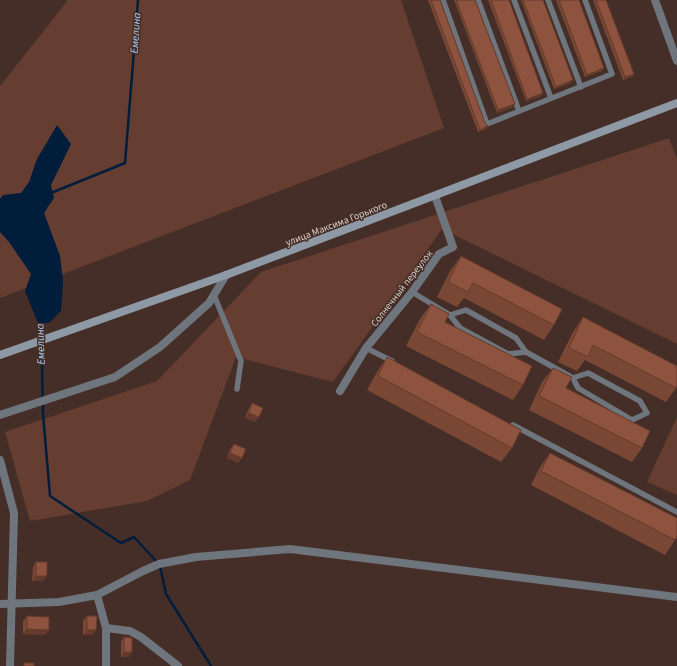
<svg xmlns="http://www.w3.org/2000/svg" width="677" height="666" font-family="'Source Sans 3',sans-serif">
<rect width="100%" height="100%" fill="#442e27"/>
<g fill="#653e31">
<polygon points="68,0 401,0 444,128 0,298 0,86"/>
<polygon points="669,138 677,159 677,344 442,229 333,382 236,357 190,480 147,501 30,521 5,432 157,381 261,272"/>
<polygon points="677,417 677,495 647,482"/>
</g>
<polygon fill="#011d3c" points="57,125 71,144 51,185 54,198 44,213 60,256 63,281 61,311 49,323 38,323 25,291 31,274 9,242 0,232 0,199 3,195 21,193 29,182 37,159"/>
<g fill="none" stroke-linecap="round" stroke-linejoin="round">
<g stroke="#011d3c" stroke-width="2.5">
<polyline points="51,193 125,163 138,0"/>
<polyline points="41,320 43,414 50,496 121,543 134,537 157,562"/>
<polyline points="160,566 166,594 211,666"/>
</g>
<g stroke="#6e757d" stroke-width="5.5">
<polyline points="443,0 487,124 612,74 585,0"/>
<polyline points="478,0 519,111"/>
<polyline points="514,0 551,98"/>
<polyline points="548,0 581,87"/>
<polyline points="412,292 450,315 460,328 508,354 526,352 573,378 578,388 632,420 647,413 640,401 588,373 573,378"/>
<polyline points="214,295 241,361 237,389"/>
<polyline points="450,315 466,310 516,338 526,352"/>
<polyline points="366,348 392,361"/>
<polyline points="513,425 677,512"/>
</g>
<g stroke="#6e757d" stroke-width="8">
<polyline points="655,0 677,61"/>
<polyline points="340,391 366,348 412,292 439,254 453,247 435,196"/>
<polyline points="0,415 115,377 160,347 209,303 226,275"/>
<polyline points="0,460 14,513 10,666"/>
<polyline points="97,595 106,628 106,666"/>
<polyline points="0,604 59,602 97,595 143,571 159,564 196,557 290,549 677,597"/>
<polyline points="106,628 130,631 141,637 178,666"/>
</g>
<polyline stroke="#8e99a6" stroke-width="8" points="0,355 226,275 677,103"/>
</g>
<g fill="#7a4735">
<polygon points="428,0 440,0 486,129 478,132"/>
<polygon points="454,0 475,0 515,104 513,107 497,113"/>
<polygon points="488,0 509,0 542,96 526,101"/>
<polygon points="521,0 543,0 573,80 571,83 554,89"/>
<polygon points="556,0 579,0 602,71 585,77"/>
<polygon points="593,0 606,0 634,74 632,77 623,80"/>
<polygon points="461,256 554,325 544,340 464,298 457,307 437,297 450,271"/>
<polygon points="431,304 445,322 523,385 513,400 406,346 420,319"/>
<polygon points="583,317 676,388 666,402 585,360 577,371 558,362 573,332"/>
<polygon points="387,357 512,448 501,462 367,390 377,372"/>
<polygon points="553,368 566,388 642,448 632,462 529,410 542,382"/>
<polygon points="252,403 255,422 245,418 249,408"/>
<polygon points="234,444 242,458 238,463 227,458 230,449"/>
<polygon points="550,453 675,540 665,555 531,485 540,467"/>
<polygon points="36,562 43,581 32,581 33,567"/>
<polygon points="27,616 45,635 23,634 23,621"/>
<polygon points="87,616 96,630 93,635 83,635 83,621"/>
<polygon points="124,637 132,652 128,657 121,657 121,642"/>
</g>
<g fill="#633a2b">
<polygon points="604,68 602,71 585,77 587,75"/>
<polygon points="634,74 632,77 623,80 625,77"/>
<polygon points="573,80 571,83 554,89 556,87"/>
<polygon points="543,93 542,96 526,101 527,99"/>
<polygon points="515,104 513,107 497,113 498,110"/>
<polygon points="488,126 486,129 478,132 480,130"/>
<polygon points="249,413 259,417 255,422 245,418"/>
<polygon points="230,453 242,458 238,463 227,458"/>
<polygon points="36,576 47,576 43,581 32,581"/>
<polygon points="27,629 49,630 45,635 23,634"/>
<polygon points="87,630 96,630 93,635 83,635"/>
<polygon points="124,652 132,652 128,657 121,657"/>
</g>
<g fill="#8e533e" stroke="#633a2b">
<polygon points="431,0 440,0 485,123 488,126 480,130"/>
<polygon points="456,0 475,0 515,104 498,110"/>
<polygon points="491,0 509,0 543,93 527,99"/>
<polygon points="523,0 543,0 573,80 556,87"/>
<polygon points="559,0 579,0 604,68 587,75"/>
<polygon points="596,0 606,0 634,74 625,77"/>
<polygon points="461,256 562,309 554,325 473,283 468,292 448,282"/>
<polygon points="431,304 449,314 445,322 532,366 523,385 417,332"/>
<polygon points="583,317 677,366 677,385 676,388 593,345 588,357 569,348"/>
<polygon points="387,357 521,430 512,448 378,376"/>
<polygon points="553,368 572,377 566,388 650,431 642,448 539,396"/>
<polygon points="252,403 263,408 259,417 249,413"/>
<polygon points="234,444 246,449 242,458 230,453"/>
<polygon points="550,453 677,518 677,537 675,540 541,471"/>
<rect x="36" y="562" width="11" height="14"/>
<polygon points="27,616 49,617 49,630 27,629"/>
<polygon points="87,616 97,616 96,630 87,630"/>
<polygon points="124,637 132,638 132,652 124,652"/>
<rect x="24" y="663" width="10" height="3"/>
</g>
<g text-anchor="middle" stroke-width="3" stroke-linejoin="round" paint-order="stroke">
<g font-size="10" fill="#ddcfca" stroke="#442e27">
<text transform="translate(336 223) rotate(-21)" y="4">улица Максима Горького</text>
<text transform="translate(401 288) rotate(-52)" y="4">Солнечный переулок</text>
</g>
<g font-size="11" font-style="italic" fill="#accff9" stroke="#442e27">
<text transform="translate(135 33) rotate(-86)" y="4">Емелина</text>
<text transform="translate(40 344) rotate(-92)" y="4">Емелина</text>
</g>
</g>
</svg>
